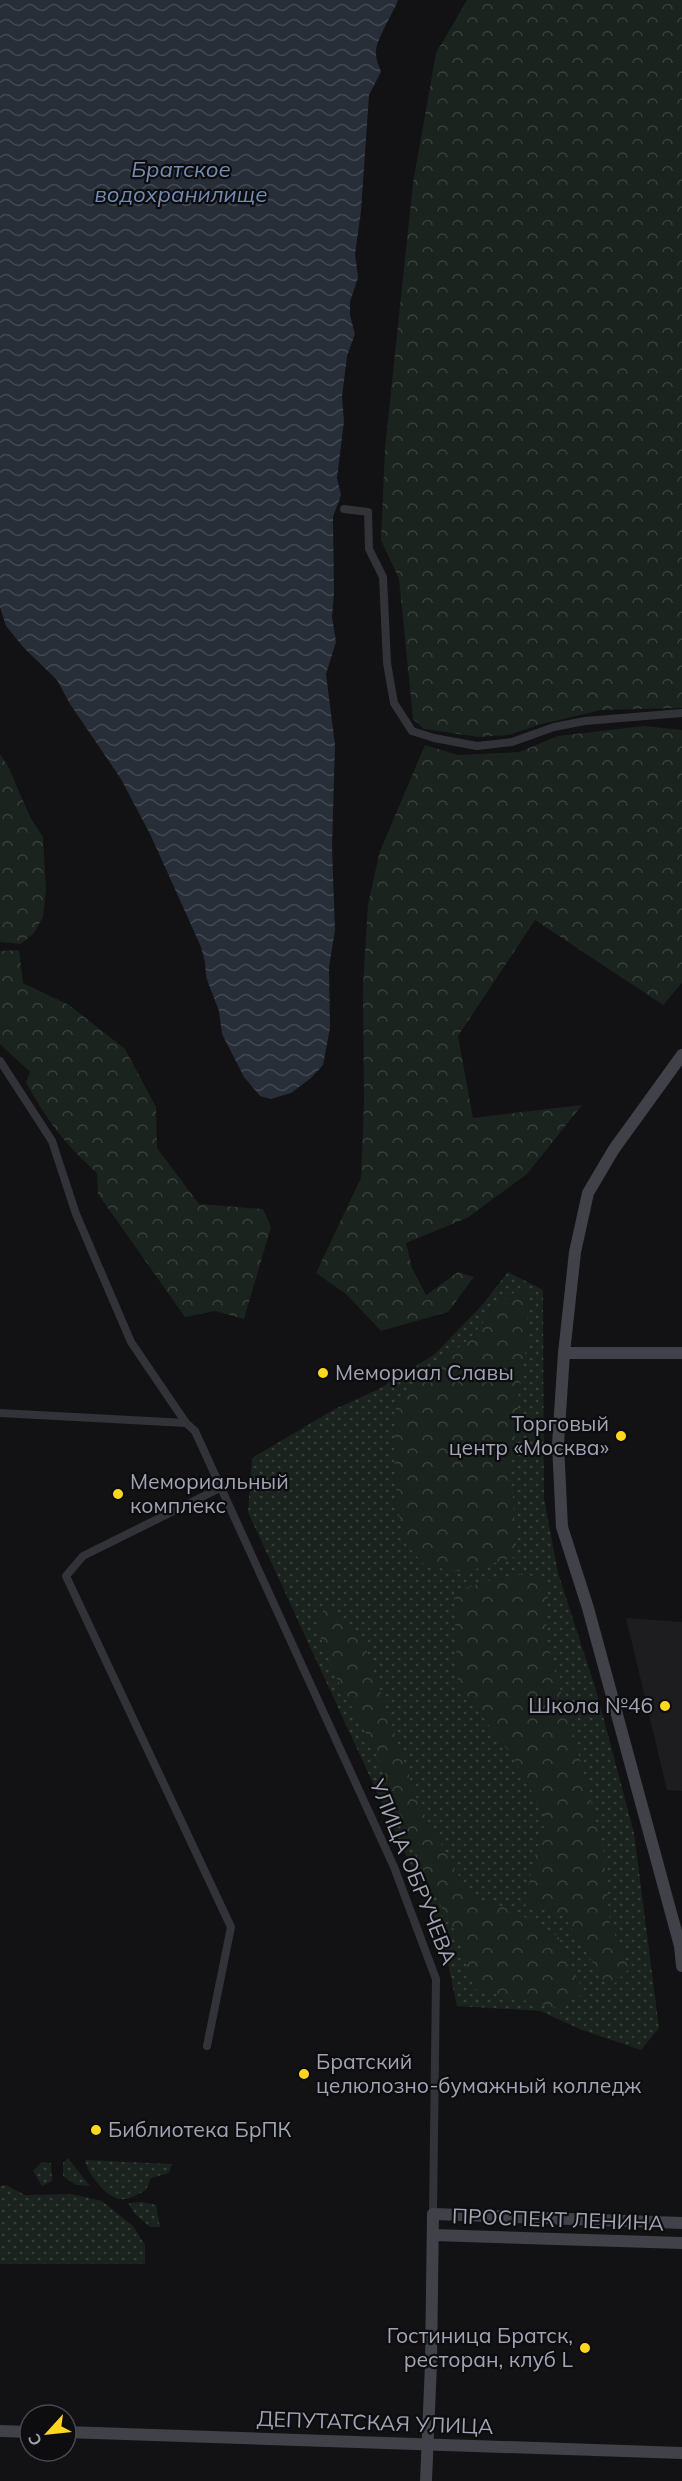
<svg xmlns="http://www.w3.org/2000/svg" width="682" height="2481" font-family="Mulish,sans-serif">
<defs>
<pattern id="grass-dots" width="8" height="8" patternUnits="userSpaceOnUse" patternTransform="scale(1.5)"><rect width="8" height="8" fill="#1b231e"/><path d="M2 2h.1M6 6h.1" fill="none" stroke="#39403c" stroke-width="1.8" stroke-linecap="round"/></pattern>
<pattern id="forest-crowns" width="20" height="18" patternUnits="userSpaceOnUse" patternTransform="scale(1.5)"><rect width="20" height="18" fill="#1b231e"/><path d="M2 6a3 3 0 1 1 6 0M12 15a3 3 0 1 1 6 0" fill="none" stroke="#39403c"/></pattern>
<pattern id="water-waves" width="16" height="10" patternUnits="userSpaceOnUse" patternTransform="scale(1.5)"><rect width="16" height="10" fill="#272e38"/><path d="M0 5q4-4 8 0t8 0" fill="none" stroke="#434953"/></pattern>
</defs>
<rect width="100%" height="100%" fill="#121113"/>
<polygon fill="#1d1d20" points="626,1618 682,1622 682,1791 667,1790"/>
<g fill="url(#grass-dots)">
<polygon points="508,1272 543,1290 544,1498 558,1573 596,1690 634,1833 659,2028 641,2050 582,2030 540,2011 457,2006 441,1931 248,1512 252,1458 335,1409 379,1389 435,1354 483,1304"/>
<polygon points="68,2158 90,2186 76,2185 63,2176 63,2163"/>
<path d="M85,2160l87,4 -3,9 -18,5 -5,12c-8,4 -18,11 -27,9 -14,-3 -32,-26 -34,-39z"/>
<polygon points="42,2162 51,2163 52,2181 42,2186 33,2171"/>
<polygon points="6,2185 25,2195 72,2194 102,2201 133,2226 145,2245 145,2264 0,2264 0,2186"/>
<polygon points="143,2202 156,2205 160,2227 150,2227 135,2214 128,2203"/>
</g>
<g fill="url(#forest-crowns)">
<polygon points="467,0 682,0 682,708 601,710 538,725 509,735 478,737 424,729 413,719 399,579 381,540 385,448 413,183 436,53"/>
<polygon points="644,726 682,730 682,983 663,1005 535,920 458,1036 473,1118 582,1105 527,1174 467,1218 406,1243 412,1268 426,1295 458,1272 474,1277 448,1312 381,1331 346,1294 316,1273 361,1178 364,1102 363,985 368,904 380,851 425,745 458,755 519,752 558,736"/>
<polygon points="0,754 9,768 30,817 43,837 46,889 43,917 34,933 21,944 0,942"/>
<path d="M19,950l4,33 46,22 56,44 31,58 1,41 42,56 64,5 8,18 -27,92 -29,-8 -30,6 -87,-123 -1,-21c-30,-26 -53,-56 -71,-91l4,-10 -30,-28v-93z"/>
<polygon points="527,1282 528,1337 519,1391 511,1472 517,1556 467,1572 425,1566 404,1542 397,1503 394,1447 396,1406 424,1375 469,1339 497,1306"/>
<polygon points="526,1573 548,1585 546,1642 572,1729 603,1847 610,1923 629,1969 609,1989 564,1916 525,1905 532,1867 546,1819 513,1757 458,1685 454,1592 491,1580"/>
<polygon points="326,1604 362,1637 419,1805 471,1897 509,1908 558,1936 584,1993 557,2008 474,1989 458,1937 421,1870 381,1763 337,1679 316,1626"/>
</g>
<path fill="url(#water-waves)" d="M0,0h398c-5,14 -23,41 -22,53 0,7 3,13 5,19l-12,23 -8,116 -6,43 3,23 -8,25v13l5,19 -8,22 -5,41 2,24 -7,57 4,17 -8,22 1,76 -2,24 4,25 -10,32 9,71 -3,102 3,83 -6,37 1,61 -7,37 -12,13 -20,15 -20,6 -11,-3 -16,-19 -22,-43 -3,-23 -13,-34 -1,-15 -4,-15 -50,-111 -30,-57 -51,-75 -13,-24 -33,-32 -18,-22 -6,-19z"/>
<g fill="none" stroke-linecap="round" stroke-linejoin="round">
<g stroke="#323239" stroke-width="8">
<polyline points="344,509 368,512 369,549 383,577 387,663 394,703 412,731 434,738 477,746 512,742 554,727 585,721 682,713"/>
<polyline points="0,1061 52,1141 76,1214 131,1342 186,1423 195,1431 394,1867 436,1979 433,2214"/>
<polyline points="0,1413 186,1423"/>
<polyline points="207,2046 231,1927 66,1576 83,1556 222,1487"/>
</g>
<g stroke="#404149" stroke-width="12">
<polyline points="682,1055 614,1149 588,1193 575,1252 564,1353 558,1444 562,1527 588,1608 680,1946 682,1966"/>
<polyline points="564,1353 682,1353"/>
<polyline points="433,2235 682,2243"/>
<polyline points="0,2431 30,2432"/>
<polyline points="66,2432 682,2453"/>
<polyline points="426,2481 431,2364 433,2214 682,2223"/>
</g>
</g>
<g fill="#ffd71e" stroke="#0d0c0e" stroke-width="2">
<circle cx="323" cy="1373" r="6"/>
<circle cx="621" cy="1436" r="6"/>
<circle cx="118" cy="1494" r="6"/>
<circle cx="665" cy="1706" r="6"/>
<circle cx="304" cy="2074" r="6"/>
<circle cx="96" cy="2130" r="6"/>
<circle cx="585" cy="2348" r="6"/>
</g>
<g text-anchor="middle" stroke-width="4.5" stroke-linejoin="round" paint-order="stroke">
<g font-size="21" fill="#a1a4b5" stroke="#0d0c0e" text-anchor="start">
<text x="335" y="1380">Мемориал Славы</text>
<text x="609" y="1431" text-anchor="end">Торговый<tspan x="609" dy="24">центр «Москва»</tspan></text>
<text x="130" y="1489">Мемориальный<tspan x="130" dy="24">комплекс</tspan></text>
<text x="653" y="1713" text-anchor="end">Школа №46</text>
<text x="316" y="2069">Братский<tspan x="316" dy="24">целюлозно-бумажный колледж</tspan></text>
<text x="108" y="2137">Библиотека БрПК</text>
<text x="573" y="2343" text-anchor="end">Гостиница Братск,<tspan x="573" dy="24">ресторан, клуб L</tspan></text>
</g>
<g font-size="21" fill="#a1a4b5" stroke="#0d0c0e">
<text transform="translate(413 1872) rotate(68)" y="7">УЛИЦА ОБРУЧЕВА</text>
<text transform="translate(558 2220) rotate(2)" y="7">ПРОСПЕКТ ЛЕНИНА</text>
<text transform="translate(375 2423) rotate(2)" y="7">ДЕПУТАТСКАЯ УЛИЦА</text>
</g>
<g font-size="22" font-style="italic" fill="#748cb4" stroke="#0d0c0e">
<text x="181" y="177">Братское<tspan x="181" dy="25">водохранилище</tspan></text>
</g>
</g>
<g transform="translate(48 2433) rotate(243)"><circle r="28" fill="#0d0c0e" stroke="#484951" stroke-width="1.5"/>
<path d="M0-4.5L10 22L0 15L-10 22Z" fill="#ffd71e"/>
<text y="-9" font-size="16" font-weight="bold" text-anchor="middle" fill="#a1a4b5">С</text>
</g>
</svg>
